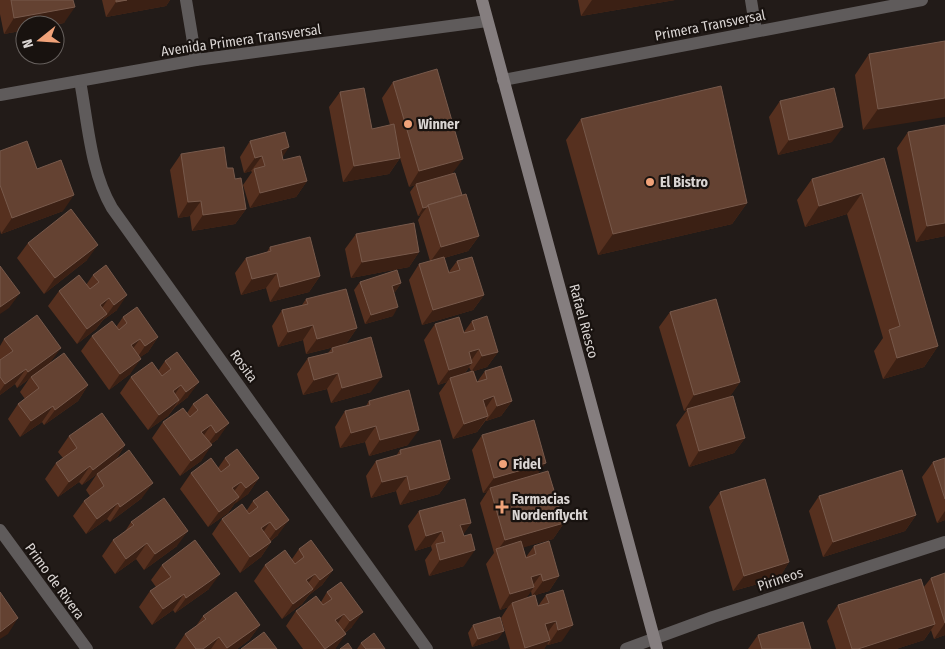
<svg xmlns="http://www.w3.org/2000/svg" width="945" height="649" font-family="'Fira Sans Condensed',sans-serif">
<rect width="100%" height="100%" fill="#221b18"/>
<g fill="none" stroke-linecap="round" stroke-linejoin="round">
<g stroke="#5f5b5b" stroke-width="12">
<polyline points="186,0 196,60"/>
<polyline points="751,0 756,31"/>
<path d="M80,81c8,42 10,89 32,127l315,441"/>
<polyline points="0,95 196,60 487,21"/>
<polyline points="626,649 713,617 945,542"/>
</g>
<g stroke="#5f5b5b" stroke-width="12">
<polyline points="503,80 922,0"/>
<polyline points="0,530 87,649"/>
</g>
<polyline stroke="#857e7f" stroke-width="12" points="482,0 657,649"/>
</g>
<g fill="#56301f" fill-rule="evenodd">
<polygon points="0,0 73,0 64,23 4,34 0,14"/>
<polygon points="102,0 170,0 166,6 106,17"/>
<polygon points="578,0 675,0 581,16"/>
<polygon points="945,41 863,130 855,75 869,54"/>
<polygon points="393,82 453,173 479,236 468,251 444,258 448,273 457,261 484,295 473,310 422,325 409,280 419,264 430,261 418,220 421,215 418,216 410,192 415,185 409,187 400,158 389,174 343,182 329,107 340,92 372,129 390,125 382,98"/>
<polygon points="780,101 832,142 778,155 769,117"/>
<polygon points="581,119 747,203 732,224 598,255 566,140"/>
<polygon points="908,132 945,236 916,242 897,148"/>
<polygon points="250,141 282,157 283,160 307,181 296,197 250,208 243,185 252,172 251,171 244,173 240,157"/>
<polygon points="0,151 37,169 63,211 1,234 0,230"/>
<polygon points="181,154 227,168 235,179 246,209 235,224 192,231 190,216 178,218 170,170"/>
<polygon points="884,158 938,346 924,367 883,379 874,351 883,338 847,214 805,227 797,200 812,179"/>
<polygon points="356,234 419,252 409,267 351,278 345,249"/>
<polygon points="28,243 87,260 44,294 17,258"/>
<polygon points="270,247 320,276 309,292 270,302 266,288 241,295 235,273 246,258 267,252"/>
<polygon points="106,265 117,310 103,320 96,329 77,344 48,306 59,291 86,285 93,275"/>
<polygon points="360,282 401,283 395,292 394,292 393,316 365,324 354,290"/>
<polygon points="306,299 357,328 346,344 306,354 303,340 278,347 272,326 282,310 302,305"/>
<polygon points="670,312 740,382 730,396 745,438 734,453 689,467 676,425 687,410 684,411 659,327"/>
<polygon points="123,317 158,337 148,352 140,357 130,374 109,390 81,351 92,336 116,327"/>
<path d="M472,321l26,31 -11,15 -13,4 3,11 8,-11 27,30 -11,15 -15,5v-1l-9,12 -24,7 -14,-46 8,-11 -9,3 -14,-45 11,-16 29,8zM469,367l2,4 -6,2z"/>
<polygon points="4,339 51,362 88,385 78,401 44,425 42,422 20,437 8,419 18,404 25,399 20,392 29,379 17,388 15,384 0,395 0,346"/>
<polygon points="332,348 371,392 331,403 327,389 303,395 297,374 308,358 328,353"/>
<polygon points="177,352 188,397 175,407 168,416 148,430 120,393 131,377 158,371 165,361"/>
<polygon points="207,394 218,439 211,444 201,461 180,476 152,438 163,422 187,413 193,404"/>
<polygon points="369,401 408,445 369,456 365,442 340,448 335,427 345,411 366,406"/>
<polygon points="482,435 538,474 564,523 553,539 523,547 526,557 534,546 559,576 549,591 532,596 531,591 526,598 538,606 546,595 562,641 548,645 547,644 544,649 510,649 501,618 508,607 500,610 486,564 494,553 480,503 487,492 483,493 472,450"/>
<polygon points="69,436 125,445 115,461 82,485 79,482 58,497 45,479 56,463 63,458 58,452"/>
<polygon points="400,450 450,479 439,494 400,505 396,491 371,498 366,476 376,461 396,456"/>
<polygon points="225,458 259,478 248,494 235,503 228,513 208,527 180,489 191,473 218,468"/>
<polygon points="945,458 945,520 937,523 922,477 933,462"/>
<polygon points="97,474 142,498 110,522 107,519 86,534 73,516 84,501 90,496 86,490"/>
<polygon points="267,491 278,535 271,541 271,542 261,557 240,573 212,534 222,519 247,510 253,501"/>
<polygon points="720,492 789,562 779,578 733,591 709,507"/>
<polygon points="819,496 916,515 905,531 823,557 809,511"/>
<polygon points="419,511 471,523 463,534 464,566 429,576 425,560 432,550 431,546 415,551 408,526"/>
<polygon points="131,522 177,546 144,570 136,559 115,574 102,556 113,540 124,533"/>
<polygon points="299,549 333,570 322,585 309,595 302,604 282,619 254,581 265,565 292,559"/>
<polygon points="162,565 209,589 175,613 173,610 152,625 139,607 150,591 156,587 151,580"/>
<polygon points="945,573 945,635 934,639 931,630 924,640 896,649 836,649 827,621 838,605 923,588 931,578"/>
<polygon points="341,582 352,627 345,633 335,649 303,649 286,626 296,611 321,602 327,592"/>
<polygon points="203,616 260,625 249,640 237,649 175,649 185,634 196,626"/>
<polygon points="473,625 498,639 472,647 468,633"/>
<polygon points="758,635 811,649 748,649"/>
<polygon points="361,643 385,649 357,649"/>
</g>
<g fill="#3b2014">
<polygon points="127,0 170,0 166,6 106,17 116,2"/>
<polygon points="592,0 675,0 581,16"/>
<polygon points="75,7 64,23 51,25 25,25 25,30 4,34 14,18"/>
<polygon points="945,98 945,117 863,130 878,109"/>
<polygon points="843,127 832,142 778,155 789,140"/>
<polygon points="289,147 279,163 281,150"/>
<polygon points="262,156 251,171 244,173 255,158"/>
<polygon points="400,158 389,174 343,182 354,166"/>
<polygon points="463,159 452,174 409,187 419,171"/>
<polygon points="307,181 296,197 250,208 260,193"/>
<polygon points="862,193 847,214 805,227 819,206"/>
<polygon points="74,195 63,211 1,234 12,218"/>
<polygon points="201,201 190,216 178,218 188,202"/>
<polygon points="747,203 732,224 598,255 613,234"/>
<polygon points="427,207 421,215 418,216 423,208"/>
<polygon points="246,209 235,224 192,231 203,215"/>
<polygon points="945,223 945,236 916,242 927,226"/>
<polygon points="479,236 468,251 430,262 441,247"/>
<polygon points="98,245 87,260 44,294 55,278"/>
<polygon points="419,252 409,267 351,278 362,262"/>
<polygon points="277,273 266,288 241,295 252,279"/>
<polygon points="320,276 309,292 270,302 280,287"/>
<polygon points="401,283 395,292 387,294 392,286"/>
<polygon points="20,293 9,308 0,314 0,307"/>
<polygon points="127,295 117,310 103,320 114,305"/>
<polygon points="484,295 473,310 422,325 433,310"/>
<polygon points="109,298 98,314 100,305"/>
<polygon points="398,307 393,316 365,324 371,315"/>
<polygon points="107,314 96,329 77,344 87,329"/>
<polygon points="313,325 303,340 278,347 288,332"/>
<polygon points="357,328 346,344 306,354 317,339"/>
<polygon points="158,337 148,352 135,361 145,346"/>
<polygon points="140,339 129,354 131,345"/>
<polygon points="938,346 924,367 883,379 897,358"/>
<polygon points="61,348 50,363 31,377 29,379 17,388 28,372"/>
<polygon points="479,349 469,364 472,363 461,378 450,378 447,382 438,385 449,370 469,352"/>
<polygon points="498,352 487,367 471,372 482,356"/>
<polygon points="141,359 130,374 109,390 120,374"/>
<polygon points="26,369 15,384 0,395 0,391 5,384"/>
<polygon points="338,373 327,389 303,395 314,380"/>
<polygon points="382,377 371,392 331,403 342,388"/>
<polygon points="199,382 188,397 175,407 186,392"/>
<polygon points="740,382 729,398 684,411 694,395"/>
<polygon points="88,385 78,401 44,425 55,410"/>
<polygon points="181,385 171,400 173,391"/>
<polygon points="494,396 483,412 483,400"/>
<polygon points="179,400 168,416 148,430 159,415"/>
<polygon points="512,401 501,416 486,421 497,406"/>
<polygon points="53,406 42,422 20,437 31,421"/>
<polygon points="488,416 477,432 453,439 464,424"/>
<polygon points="229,423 218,439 205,448 216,433"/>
<polygon points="211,425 200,441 201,432"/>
<polygon points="376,426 365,442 340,448 351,433"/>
<polygon points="419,430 408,445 369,456 380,440"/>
<polygon points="745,438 734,453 689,467 699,451"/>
<polygon points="125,445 115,461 82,485 93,470"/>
<polygon points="212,445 201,461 180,476 191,461"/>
<polygon points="546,463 535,478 490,488 487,492 483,493 494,478"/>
<polygon points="90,466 79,482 58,497 69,482"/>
<polygon points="407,476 396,491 371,498 382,482"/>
<polygon points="259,478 248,494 235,504 246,488"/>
<polygon points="450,479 439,494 400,505 410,490"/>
<polygon points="241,482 230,497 232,488"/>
<polygon points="153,483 142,498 110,522 120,507"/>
<polygon points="239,497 228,513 208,527 219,512"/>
<polygon points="118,503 107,519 86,534 97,519"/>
<polygon points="945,511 945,520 937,523"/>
<polygon points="916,515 905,531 823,557 833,542"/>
<polygon points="289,520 278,535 265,545 276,530"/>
<polygon points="270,522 260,537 261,528"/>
<polygon points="471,523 461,538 460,525"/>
<polygon points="564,523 553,539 498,555 497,551 505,540"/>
<polygon points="188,531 177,546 144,570 155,554"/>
<polygon points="442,531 431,546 415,551 426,536"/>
<polygon points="271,542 261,557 240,573 250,557"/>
<polygon points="147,543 136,559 115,574 126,559"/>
<polygon points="475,550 464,566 429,576 440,560"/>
<polygon points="789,562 779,578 733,591 744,576"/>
<polygon points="333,570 322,585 309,595 320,580"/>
<polygon points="220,574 209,589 175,613 186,598"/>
<polygon points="315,574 304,589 306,580"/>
<polygon points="541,574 531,588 534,587 523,603 512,603 508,607 500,610 510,594 531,577"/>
<polygon points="559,576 549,591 532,596 543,581"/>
<polygon points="313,589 302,604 282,619 293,604"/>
<polygon points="184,594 173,610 152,625 163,609"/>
<polygon points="363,612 352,627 339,637 350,621"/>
<polygon points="344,614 334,629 335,620"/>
<polygon points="18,618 8,634 0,639 0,632"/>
<polygon points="556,621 545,636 545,624"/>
<polygon points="945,623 945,635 934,639"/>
<polygon points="935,624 924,640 896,649 858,649"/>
<polygon points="260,625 249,640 237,649 227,649"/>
<polygon points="573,625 562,641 548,645 558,630"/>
<polygon points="504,631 498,639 472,647 478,639"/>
<polygon points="346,634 335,649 325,649"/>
<polygon points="219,637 211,649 203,649"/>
<polygon points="550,640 544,649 525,649 525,648"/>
</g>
<g fill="#644232" stroke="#77594b">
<polygon points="11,0 73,0 75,7 14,18"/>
<polygon points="116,0 127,0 116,2"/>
<polygon points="945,41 945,98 878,109 869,54"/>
<polygon points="437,69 463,159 419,171 393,82"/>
<polygon points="721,86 747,203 613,234 581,119"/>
<polygon points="364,88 372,129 394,124 400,158 354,166 340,92"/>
<polygon points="834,88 843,127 789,140 780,101"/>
<polygon points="945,125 945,223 927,226 908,132"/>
<polygon points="285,132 289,147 281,150 283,160 300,156 307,181 260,193 254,169 265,166 262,156 255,158 250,141"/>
<polygon points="27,141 37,169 61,160 74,195 12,218 0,185 0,151"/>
<polygon points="224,147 227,168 233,168 235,179 241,178 246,209 203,215 201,201 188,202 181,154"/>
<polygon points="884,158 938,346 897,358 889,330 900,326 862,193 819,206 812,179"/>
<polygon points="455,173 462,195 428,205 427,207 423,208 416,184"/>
<polygon points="466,194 479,236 441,247 428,205"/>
<polygon points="71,209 98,245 55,278 28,243"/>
<polygon points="414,223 419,252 362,262 356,234"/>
<polygon points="310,237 320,276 280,287 277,273 252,279 246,258 271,251 270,247"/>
<polygon points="444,257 449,273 460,270 457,261 472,257 484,295 433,310 419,264"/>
<polygon points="106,265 127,295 114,305 109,298 100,305 107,314 87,329 59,291 79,275 90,289 99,282 93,275"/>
<polygon points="0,266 20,293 0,307"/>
<polygon points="397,270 401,283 392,286 398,307 371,315 360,282"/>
<polygon points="346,289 357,328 317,339 313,325 288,332 282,310 308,304 306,299"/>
<polygon points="716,299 740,382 694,395 670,312"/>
<polygon points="137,307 158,337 145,346 140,339 131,345 141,359 120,374 92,336 112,321 119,330 127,323 123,317"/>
<polygon points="37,315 61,348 28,372 26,369 5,384 0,377 0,360 13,351 4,339"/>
<polygon points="487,316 498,352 482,356 479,349 469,352 472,363 449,370 435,324 459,317 464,333 475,330 472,321"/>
<polygon points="371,337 382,377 342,388 338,373 314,380 308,358 333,352 332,348"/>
<polygon points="177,352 199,382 186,392 181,385 173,391 179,400 159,415 131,377 152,362 162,376 171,369 165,361"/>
<polygon points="64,353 88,385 55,410 53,406 31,421 18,404 39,388 31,377"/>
<polygon points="501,366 512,401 497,406 494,396 483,400 488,416 464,424 450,378 473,371 477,382 487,379 485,371"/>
<polygon points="409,390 419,430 380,440 376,426 351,433 345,411 370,405 369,401"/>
<polygon points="207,394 229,423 216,433 211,425 201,432 212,445 191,461 163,422 183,408 190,417 198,410 193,404"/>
<polygon points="733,396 745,438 699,451 687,409"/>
<polygon points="102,413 125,445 93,470 90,466 69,482 56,463 77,448 69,436"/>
<polygon points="534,420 546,463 494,478 482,435"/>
<polygon points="440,440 450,479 410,490 407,476 382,482 376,461 401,454 400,450"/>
<polygon points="237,449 259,478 246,488 241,482 232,488 239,497 219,512 191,473 211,458 221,472 230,465 225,458"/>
<polygon points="129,450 153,483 120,507 118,503 97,519 84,501 104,486 97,474"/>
<polygon points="945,458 945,499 933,462"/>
<polygon points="902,470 916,515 833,542 819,496"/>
<polygon points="548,471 564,523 505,540 490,488"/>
<polygon points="765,479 789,562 744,576 720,492"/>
<polygon points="267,491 289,520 276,530 270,522 261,528 271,542 250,557 222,519 242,504 249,514 258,507 253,501"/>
<polygon points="164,498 188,531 155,554 147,543 126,559 113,540 134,525 131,522"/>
<polygon points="465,499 471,523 460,525 464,536 471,534 475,550 440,560 436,544 445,542 442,531 426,536 419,511"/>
<polygon points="195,540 220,574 186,598 184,594 163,609 150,591 171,577 162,565"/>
<polygon points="311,540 333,570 320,580 315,574 306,580 313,589 293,604 265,565 285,550 295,564 304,557 299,549"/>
<polygon points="521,541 526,558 536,554 534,546 549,541 559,576 543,581 541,574 531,577 534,587 510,594 496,549"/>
<polygon points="945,573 945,623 931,578"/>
<polygon points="921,579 935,624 858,649 852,649 838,605"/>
<polygon points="341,582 363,612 350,621 344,614 335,620 346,634 325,649 296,611 316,596 323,605 332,599 327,592"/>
<polygon points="563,590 573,625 558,630 556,621 545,624 550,640 525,648 512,603 535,595 538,606 549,603 546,595"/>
<polygon points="0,592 18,618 0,632"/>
<polygon points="236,592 260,625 227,648 219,637 203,649 196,649 185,634 206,619 203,616"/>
<polygon points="500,617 504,631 478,639 473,625"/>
<polygon points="803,622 811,649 762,649 758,635"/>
<polygon points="264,632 277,649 241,649"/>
<polygon points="374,633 385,649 366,649 361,643"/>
<polygon points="348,643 352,649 340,649"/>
</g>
<g fill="#f0a279" stroke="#18120f" stroke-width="2">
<circle cx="408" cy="124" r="5"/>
<circle cx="650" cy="182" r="5"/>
<circle cx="503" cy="464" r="5"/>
<path d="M499.5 499.5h5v5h5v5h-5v5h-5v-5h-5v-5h5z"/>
</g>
<g text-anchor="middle" stroke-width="4.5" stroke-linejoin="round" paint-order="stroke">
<g font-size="14" fill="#dad5d3" stroke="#18120f">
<text transform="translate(710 25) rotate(-11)" y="5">Primera Transversal</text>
<text transform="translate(241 40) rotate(-8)" y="5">Avenida Primera Transversal</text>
<text transform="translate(584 321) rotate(75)" y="5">Rafael Riesco</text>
<text transform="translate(244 366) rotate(54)" y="5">Rosita</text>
<text transform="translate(780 579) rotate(-18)" y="5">Pirineos</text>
<text transform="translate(55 581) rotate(54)" y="5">Primo de Rivera</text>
</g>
<g font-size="14" font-weight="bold" fill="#dad5d3" stroke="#18120f" text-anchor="start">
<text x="418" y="129">Winner</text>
<text x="660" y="187">El Bistro</text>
<text x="513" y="469">Fidel</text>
<text x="512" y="504">Farmacias<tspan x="512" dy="16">Nordenflycht</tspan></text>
</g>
</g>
<g transform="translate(40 40) rotate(253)"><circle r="24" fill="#18120f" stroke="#66605d"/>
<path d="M0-4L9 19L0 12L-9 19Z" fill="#f0a279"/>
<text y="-8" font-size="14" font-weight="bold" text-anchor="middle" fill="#dad5d3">N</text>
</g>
</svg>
